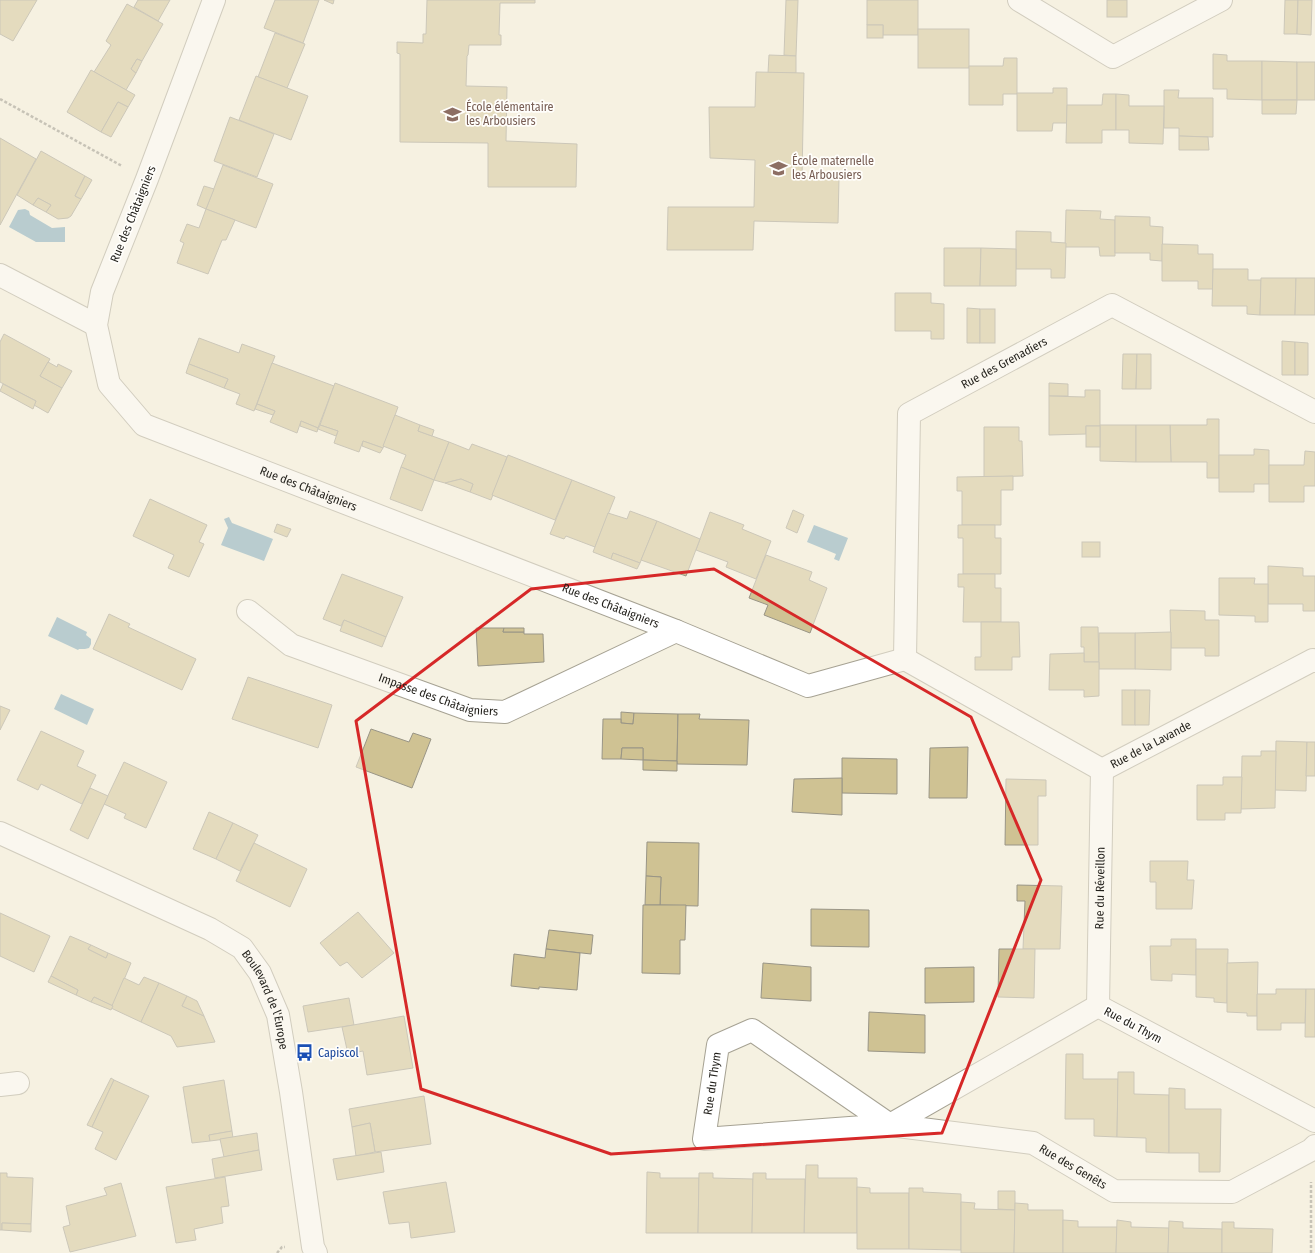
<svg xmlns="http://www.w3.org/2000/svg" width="1315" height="1253" font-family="'Fira Sans Condensed',sans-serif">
<rect width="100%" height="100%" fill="#f5f1e1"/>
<g fill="#6fa1b8">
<polygon points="25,209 29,211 30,215 52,228 65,227 65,242 36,242 9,227 18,210"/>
<polygon points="229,517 232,523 273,539 264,561 221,545 228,528 224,519"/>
<polygon points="814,525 848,538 839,561 834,559 836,554 807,542"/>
<polygon points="57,617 87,632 86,635 91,639 91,644 89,648 85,649 79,649 78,650 48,636"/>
<polygon points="61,694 94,709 87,725 54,709"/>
</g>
<g fill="#cfc293" stroke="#999586">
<polygon points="0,0 37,0 13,41 0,34"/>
<polygon points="138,0 170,0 158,21 134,7"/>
<polygon points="275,0 319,0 303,43 264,28"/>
<polygon points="324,0 334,0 333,4"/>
<polygon points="427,0 535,0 535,3 500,3 499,35 501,35 501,45 469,45 468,55 467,56 466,86 507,87 506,141 577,144 576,187 488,187 488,143 400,142 400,54 397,53 397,42 423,43 423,34 426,34"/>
<polygon points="786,0 798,0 796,56 784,55"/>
<polygon points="867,0 918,0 918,35 883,35 883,25 867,25"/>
<rect x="1107" y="0" width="20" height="17"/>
<polygon points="1285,0 1298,0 1297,34 1284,34"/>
<polygon points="1298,0 1312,0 1311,35 1297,34"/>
<polygon points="127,4 163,24 142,61 137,59 131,69 136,73 126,90 94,72 111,45 106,41"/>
<rect x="867" y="25" width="16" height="13"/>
<rect x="918" y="29" width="51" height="39"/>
<polygon points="275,33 305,44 287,88 258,77"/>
<polygon points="1213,54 1227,55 1227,61 1262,61 1262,100 1227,99 1227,89 1213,89"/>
<polygon points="769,55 796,56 796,73 768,73"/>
<polygon points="1004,58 1017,58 1017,94 1003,94 1003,105 969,105 969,66 1003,66"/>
<polygon points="137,59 142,61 136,73 131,69"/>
<polygon points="1262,61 1297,62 1297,100 1262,100"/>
<rect x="1297" y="62" width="18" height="38"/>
<polygon points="91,70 135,95 128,107 118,102 101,132 67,112"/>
<polygon points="756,72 804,73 802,177 839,178 838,223 754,221 753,250 667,250 668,207 754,207 755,160 710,158 709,107 755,107"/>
<polygon points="256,76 308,96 291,140 239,120"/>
<polygon points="1053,88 1067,88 1067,123 1053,123 1052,131 1017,131 1017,93 1053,93"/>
<polygon points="1164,90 1179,90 1178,98 1213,98 1213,137 1179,136 1179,128 1164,128"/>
<polygon points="1103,94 1116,94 1116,130 1102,130 1102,143 1066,143 1067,105 1102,105"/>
<polygon points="1116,94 1129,95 1129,106 1164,106 1163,144 1129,143 1129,130 1116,130"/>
<polygon points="1262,100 1297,100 1296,114 1262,114"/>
<polygon points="118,102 128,107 111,137 101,132"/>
<polygon points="230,117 274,134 257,177 214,161"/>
<polygon points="1179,136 1208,137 1209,150 1179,150"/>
<polygon points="0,138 36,159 0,225"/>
<polygon points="41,151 85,176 75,196 81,199 71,216 68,218 58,219 46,212 51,205 38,198 33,205 17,195"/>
<polygon points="223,165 273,184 256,228 206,209"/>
<polygon points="85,176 92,180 81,199 75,196"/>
<polygon points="204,186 214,189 206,209 197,205"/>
<polygon points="38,198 51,205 46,212 33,205"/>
<polygon points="206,209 235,220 226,240 222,240 208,274 177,263 184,243 180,241 187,224 199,228"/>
<polygon points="1066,210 1101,211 1100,219 1115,220 1115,256 1100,256 1099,247 1065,247"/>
<polygon points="1115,216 1150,217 1150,226 1163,227 1162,261 1150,260 1150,253 1115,253"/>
<polygon points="1016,231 1051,232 1051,242 1066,243 1065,278 1051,278 1051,269 1016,269"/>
<polygon points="1162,244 1198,245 1198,254 1213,254 1213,289 1198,289 1198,281 1162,281"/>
<polygon points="944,248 981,248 980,286 944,286"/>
<polygon points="981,248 1016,249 1016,286 980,286"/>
<polygon points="1213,269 1248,269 1248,280 1261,280 1260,315 1247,314 1247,306 1212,306"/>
<polygon points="1261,278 1296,278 1295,315 1260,315"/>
<polygon points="1296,278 1315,278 1315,315 1295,315"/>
<polygon points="895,293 931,293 931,303 944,304 944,339 931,339 931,331 895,331"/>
<polygon points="967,308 980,309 980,343 967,343"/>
<rect x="980" y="309" width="15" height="34"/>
<polygon points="4,334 50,359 40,376 62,388 48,413 34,405 36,401 0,382 0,342"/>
<polygon points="199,338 239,353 242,344 275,356 254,411 236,404 240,394 224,388 228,379 189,364"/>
<polygon points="1282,341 1295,342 1295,375 1282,375"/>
<polygon points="1295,342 1308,343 1308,375 1295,375"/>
<polygon points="1123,354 1137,354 1136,389 1122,389"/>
<polygon points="1137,354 1151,354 1151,389 1136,389"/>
<polygon points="48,362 57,367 58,364 72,371 62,388 40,376"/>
<polygon points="272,363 334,386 318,428 301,421 297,433 270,422 275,411 257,404"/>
<polygon points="189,364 228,379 224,388 186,373"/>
<polygon points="335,383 398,407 383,448 363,441 359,452 334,443 338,431 320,425"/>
<polygon points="1049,383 1068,384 1068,396 1049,396"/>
<polygon points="3,384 36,401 33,409 0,391"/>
<polygon points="1085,390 1100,390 1100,426 1086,426 1086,434 1049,435 1049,396 1085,397"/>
<polygon points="257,404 275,411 273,415 255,409"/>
<polygon points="395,415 420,425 418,431 449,442 434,480 401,467 406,455 383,446"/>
<polygon points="1207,419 1219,419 1219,478 1207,478 1207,462 1171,462 1170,425 1207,425"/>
<polygon points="301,421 318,428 317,432 300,426"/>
<polygon points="320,425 338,431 336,436 318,429"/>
<polygon points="420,425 434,430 432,436 418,431"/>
<polygon points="1100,425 1136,425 1136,462 1100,461"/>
<polygon points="1136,425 1170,425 1171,462 1136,462"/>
<rect x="1086" y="426" width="14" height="21"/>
<polygon points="984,427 1019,427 1019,441 1022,441 1023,476 984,477"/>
<polygon points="363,441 383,448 380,453 362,446"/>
<polygon points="449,442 469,450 472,444 507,457 491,500 470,492 473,484 461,479 445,483 434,480"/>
<polygon points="1254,449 1269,450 1269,484 1254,484 1254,492 1219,492 1219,455 1254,455"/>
<polygon points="1305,451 1315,452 1315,486 1304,486 1304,502 1269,502 1269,465 1304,465"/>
<polygon points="508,455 572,480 555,520 492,495"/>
<polygon points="401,467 434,480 422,511 390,499"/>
<polygon points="1013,476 1013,490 1001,490 1001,525 962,525 962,491 957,491 957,477"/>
<polygon points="461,479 473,484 470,492 445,483"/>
<polygon points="572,480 615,497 595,547 566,536 564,539 550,534"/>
<polygon points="150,499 207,525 199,542 204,544 189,577 168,568 174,555 133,536"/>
<polygon points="793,510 804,515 797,533 786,528"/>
<polygon points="630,511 657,521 640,563 613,553 611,559 593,552 608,513 627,519"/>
<polygon points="710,512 744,525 742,529 771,541 756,579 726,567 728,562 696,550"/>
<polygon points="657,521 700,539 686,576 641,560"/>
<polygon points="277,524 291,529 287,537 274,532"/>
<polygon points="958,525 995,525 995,538 1001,538 1001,574 963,574 963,538 958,538"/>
<rect x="1082" y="542" width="18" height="15"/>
<polygon points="613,553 640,563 637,569 611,559"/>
<polygon points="766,555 812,572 809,580 827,588 810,633 764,615 768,605 749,598"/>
<polygon points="1268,566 1303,568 1303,576 1315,576 1315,611 1303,611 1303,604 1268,604"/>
<polygon points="342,574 403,597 386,637 344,620 341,626 323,619"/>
<polygon points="958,574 995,574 995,588 1001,588 1001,622 963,622 964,587 958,587"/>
<polygon points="1219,578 1255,578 1254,584 1268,584 1268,622 1255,622 1255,616 1219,615"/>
<polygon points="1170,610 1205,611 1205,620 1219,620 1219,656 1205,656 1205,648 1171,648"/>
<polygon points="109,614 130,624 128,627 196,659 182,690 93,649"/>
<polygon points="344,620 386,637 382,647 340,631"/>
<polygon points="981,622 1019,622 1020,657 1012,657 1012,670 975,670 975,657 981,657"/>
<polygon points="1081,627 1098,627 1099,662 1084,662 1084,647 1081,647"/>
<polygon points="476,628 504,628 503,632 524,632 524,634 543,634 544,662 478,666"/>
<polygon points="504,628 524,628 524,632 503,632"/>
<polygon points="1171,632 1171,670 1135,669 1135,633"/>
<rect x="1099" y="633" width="36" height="36"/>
<polygon points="1084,653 1084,662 1099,662 1099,696 1084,697 1084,690 1049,690 1050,654"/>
<polygon points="248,677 332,705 318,748 232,719"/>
<rect x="1122" y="690" width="13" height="35"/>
<polygon points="1135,690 1150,690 1149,725 1135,725"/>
<polygon points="0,706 10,710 0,730"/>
<polygon points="621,712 634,713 633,724 621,723"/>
<polygon points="634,713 678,714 677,761 643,760 643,748 622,748 621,759 602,759 603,719 621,719 621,723 633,724"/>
<polygon points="678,714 700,714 699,719 749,720 747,765 677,764"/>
<polygon points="371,729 409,742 413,733 431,739 412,788 356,767"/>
<polygon points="41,731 84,751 77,766 96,775 82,804 41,784 38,790 17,780"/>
<polygon points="1276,741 1307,742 1306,791 1275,790"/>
<polygon points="1307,742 1315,742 1315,776 1306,776"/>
<polygon points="968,747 967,798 929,798 930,748"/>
<polygon points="622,748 643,748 643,760 621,759"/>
<polygon points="1261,751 1276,751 1275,808 1241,809 1242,756 1261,756"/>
<polygon points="842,758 897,759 897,794 842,793"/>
<polygon points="643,760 677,761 677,771 643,770"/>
<polygon points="124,762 167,782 146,828 124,818 126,814 104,804"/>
<polygon points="1223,777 1242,777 1241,813 1225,813 1225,820 1197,820 1197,785 1223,785"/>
<polygon points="842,778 842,815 792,812 794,779"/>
<polygon points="1006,779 1046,780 1046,796 1038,796 1038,845 1005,845"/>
<polygon points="90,788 108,796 88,839 70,830"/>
<polygon points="209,812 233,823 216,859 193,849"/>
<polygon points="233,823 258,835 240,871 216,859"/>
<polygon points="647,842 699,843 698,906 660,905 661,877 646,876"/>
<polygon points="254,843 307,869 290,907 236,881"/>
<polygon points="1150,861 1188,861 1187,880 1194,880 1192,909 1156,909 1156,882 1150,882"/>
<polygon points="646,876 661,877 660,905 645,905"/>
<polygon points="1017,885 1062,886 1060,949 1023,949 1025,901 1017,901"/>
<polygon points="643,905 686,905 685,940 680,940 680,974 642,973"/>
<polygon points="811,909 869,910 869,947 811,946"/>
<polygon points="358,912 394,953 362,978 347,962 340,966 320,943"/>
<polygon points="0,913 50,936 34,972 0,956"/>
<polygon points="549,930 593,935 591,954 546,949"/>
<polygon points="70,936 91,945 88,949 106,958 108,953 131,963 113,1006 94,997 91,1002 76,995 78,990 51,976"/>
<polygon points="1171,939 1196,939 1196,975 1172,974 1172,981 1151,980 1150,946 1171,946"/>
<polygon points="91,945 108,953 106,958 88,949"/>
<polygon points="546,949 580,953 577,990 539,987 539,989 511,986 514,954 545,958"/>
<polygon points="999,949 1035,949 1034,998 998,997"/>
<polygon points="1196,949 1228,949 1227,1003 1214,1002 1214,998 1196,997"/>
<polygon points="1258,962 1257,1016 1247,1016 1247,1013 1227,1012 1227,963"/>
<polygon points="763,963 811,967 811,1001 761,998"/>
<polygon points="974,967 974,1002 925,1003 925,968"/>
<polygon points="51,976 78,990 76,995 48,982"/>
<polygon points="144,977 159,983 141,1022 111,1008 124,978 139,985"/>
<polygon points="159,983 187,996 182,1006 204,1016 215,1042 177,1047 171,1036 141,1022"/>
<polygon points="1276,989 1306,989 1305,1023 1281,1023 1281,1030 1257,1030 1257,994 1276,994"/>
<polygon points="1306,989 1315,989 1315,1037 1305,1037"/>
<polygon points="187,996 197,1001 204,1016 182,1006"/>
<polygon points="94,997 113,1006 111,1010 91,1002"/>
<polygon points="349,998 354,1025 308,1032 303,1006"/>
<polygon points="869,1012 925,1015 925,1053 868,1051"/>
<polygon points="404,1016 413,1068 367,1075 363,1051 348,1054 342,1027"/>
<polygon points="1066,1054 1083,1054 1083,1079 1118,1079 1117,1137 1094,1136 1094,1119 1065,1119"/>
<polygon points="1118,1072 1134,1072 1134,1094 1169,1095 1169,1153 1146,1152 1146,1138 1117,1137"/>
<polygon points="111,1078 114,1080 92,1127 87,1125"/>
<polygon points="114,1080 149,1096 116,1160 95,1149 103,1132 92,1127"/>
<polygon points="224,1080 232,1131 209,1135 210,1141 192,1143 183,1087"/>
<polygon points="1169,1088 1185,1089 1185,1109 1221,1109 1220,1172 1199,1172 1199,1153 1169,1153"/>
<polygon points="424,1096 431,1144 375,1152 370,1123 352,1127 349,1109"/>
<polygon points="370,1123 375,1152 356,1156 352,1127"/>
<polygon points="232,1131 233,1138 210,1141 209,1135"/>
<polygon points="257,1133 259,1150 224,1157 220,1139"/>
<polygon points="259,1150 262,1170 215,1178 212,1159"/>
<polygon points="381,1152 384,1172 337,1180 333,1159"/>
<polygon points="806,1165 818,1165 818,1178 857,1178 857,1233 804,1233"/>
<polygon points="647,1172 660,1173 660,1178 699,1178 698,1233 646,1233"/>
<polygon points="0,1173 7,1173 7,1177 33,1178 31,1224 2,1223 2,1230 0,1230"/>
<polygon points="699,1173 713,1173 713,1178 753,1179 752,1233 698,1233"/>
<polygon points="753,1173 766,1173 766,1179 805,1179 804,1233 752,1233"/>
<polygon points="225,1177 229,1206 221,1207 223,1223 194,1229 196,1240 176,1243 166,1187"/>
<polygon points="446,1182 455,1232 411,1238 409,1222 389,1224 383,1192"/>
<polygon points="121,1183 136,1236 70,1252 63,1227 70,1225 66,1206 107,1195 104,1188"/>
<polygon points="857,1187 870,1188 870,1193 909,1193 909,1249 857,1249"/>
<polygon points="909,1188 923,1188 923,1192 961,1194 961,1250 909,1249"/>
<polygon points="998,1191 1015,1191 1015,1210 998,1209"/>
<polygon points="961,1202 975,1203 974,1209 1015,1210 1014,1253 961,1253"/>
<polygon points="1015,1203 1028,1204 1028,1210 1063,1210 1063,1253 1014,1253"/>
<polygon points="1063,1220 1078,1221 1078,1227 1117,1227 1116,1253 1063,1253"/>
<polygon points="1117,1220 1131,1222 1131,1227 1169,1228 1168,1253 1116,1253"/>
<polygon points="1169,1221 1183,1222 1183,1228 1222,1229 1222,1253 1168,1253"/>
<polygon points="1222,1222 1234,1222 1234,1228 1273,1229 1272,1253 1222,1253"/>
<polygon points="2,1223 31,1224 31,1232 2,1230"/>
</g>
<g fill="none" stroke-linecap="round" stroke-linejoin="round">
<defs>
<g id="street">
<path id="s1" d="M214,0l-67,179 -45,113 -6,33 13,59 35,41 532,206 132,55 97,-27"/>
<polyline points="1019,0 1113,57 1221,0"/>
<polyline points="0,275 96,325"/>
<path id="s2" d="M248,611l43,34 179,65 35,2 171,-81"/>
<path id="s3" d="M905,659l4,-245 203,-109 203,107"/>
<path id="s4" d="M905,659l197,111 211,-110 2,1"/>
<path id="s5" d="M0,833l210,96 32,19 18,25 18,42 13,77 22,155 3,6"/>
<path id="s6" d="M1098,1006l4,-236"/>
<polyline points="0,1085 18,1083"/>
<path id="s7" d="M1315,1121l-217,-115 -208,119 -186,14 14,-94 34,-15 138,95 143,18 81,48 118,1 79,-42 4,-4"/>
</g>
</defs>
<use href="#street" stroke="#a6a293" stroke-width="24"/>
<g stroke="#8f8c82" stroke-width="2.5" stroke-dasharray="3 2" stroke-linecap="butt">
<polyline points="0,99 122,166"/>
<polyline points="277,1253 282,1247 285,1247"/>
<polyline points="1311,1253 1311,1182"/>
</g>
<use href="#street" stroke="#fff" stroke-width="22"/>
</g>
<path d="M0 0H1315V1253H0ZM714,569l257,148 70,163 -99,253 -331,21 -190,-65 -65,-368 175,-132z" fill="#f5f1e1" fill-opacity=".55" fill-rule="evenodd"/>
<path fill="none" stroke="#d62828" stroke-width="3" stroke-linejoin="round" d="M714,569l257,148 70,163 -99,253 -331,21 -190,-65 -65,-368 175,-132z"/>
<defs>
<symbol id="school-bare" viewBox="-9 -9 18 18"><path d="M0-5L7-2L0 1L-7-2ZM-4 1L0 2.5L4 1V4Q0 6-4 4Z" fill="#8d6e63" stroke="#fffefb" stroke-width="2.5" paint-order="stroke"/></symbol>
<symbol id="bus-bare" viewBox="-9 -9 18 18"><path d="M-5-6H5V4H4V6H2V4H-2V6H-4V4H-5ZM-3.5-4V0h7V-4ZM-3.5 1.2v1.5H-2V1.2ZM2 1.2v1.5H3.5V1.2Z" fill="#1a4fb4" stroke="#fffefb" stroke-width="2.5" paint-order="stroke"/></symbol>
</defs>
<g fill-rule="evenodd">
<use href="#school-bare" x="440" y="102" width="25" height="25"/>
<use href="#school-bare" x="766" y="156" width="25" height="25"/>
<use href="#bus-bare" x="292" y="1040" width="25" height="25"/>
</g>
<g text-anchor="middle" stroke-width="3.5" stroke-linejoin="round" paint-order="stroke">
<g font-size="12" fill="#785e54" stroke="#fffefb" text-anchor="start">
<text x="466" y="111">École élémentaire<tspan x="466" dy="14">les Arbousiers</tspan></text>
<text x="792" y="165">École maternelle<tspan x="792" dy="14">les Arbousiers</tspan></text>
</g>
<g font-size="12" fill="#211f1a" stroke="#fffefb">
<text transform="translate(133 214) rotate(-68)" y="4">Rue des Châtaigniers</text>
<text dy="4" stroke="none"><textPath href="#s3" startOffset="353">Rue des Grenadiers</textPath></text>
<text dy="4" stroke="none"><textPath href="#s1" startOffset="637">Rue des Châtaigniers</textPath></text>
<text dy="4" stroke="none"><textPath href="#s1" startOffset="961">Rue des Châtaigniers</textPath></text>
<text dy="4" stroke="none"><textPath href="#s2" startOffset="211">Impasse des Châtaigniers</textPath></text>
<text dy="4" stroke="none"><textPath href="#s4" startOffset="281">Rue de la Lavande</textPath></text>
<text dy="4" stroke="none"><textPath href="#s6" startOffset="118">Rue du Réveillon</textPath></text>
<text dy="4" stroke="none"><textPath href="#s5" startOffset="326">Boulevard de l'Europe</textPath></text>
<text transform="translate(1133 1025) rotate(28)" y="4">Rue du Thym</text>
<text dy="4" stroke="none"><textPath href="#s7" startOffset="728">Rue du Thym</textPath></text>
<text dy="4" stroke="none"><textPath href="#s7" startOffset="1162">Rue des Genêts</textPath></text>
</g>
<g font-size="12" fill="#164399" stroke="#fffefb" text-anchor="start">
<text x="318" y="1057">Capiscol</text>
</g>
</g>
</svg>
